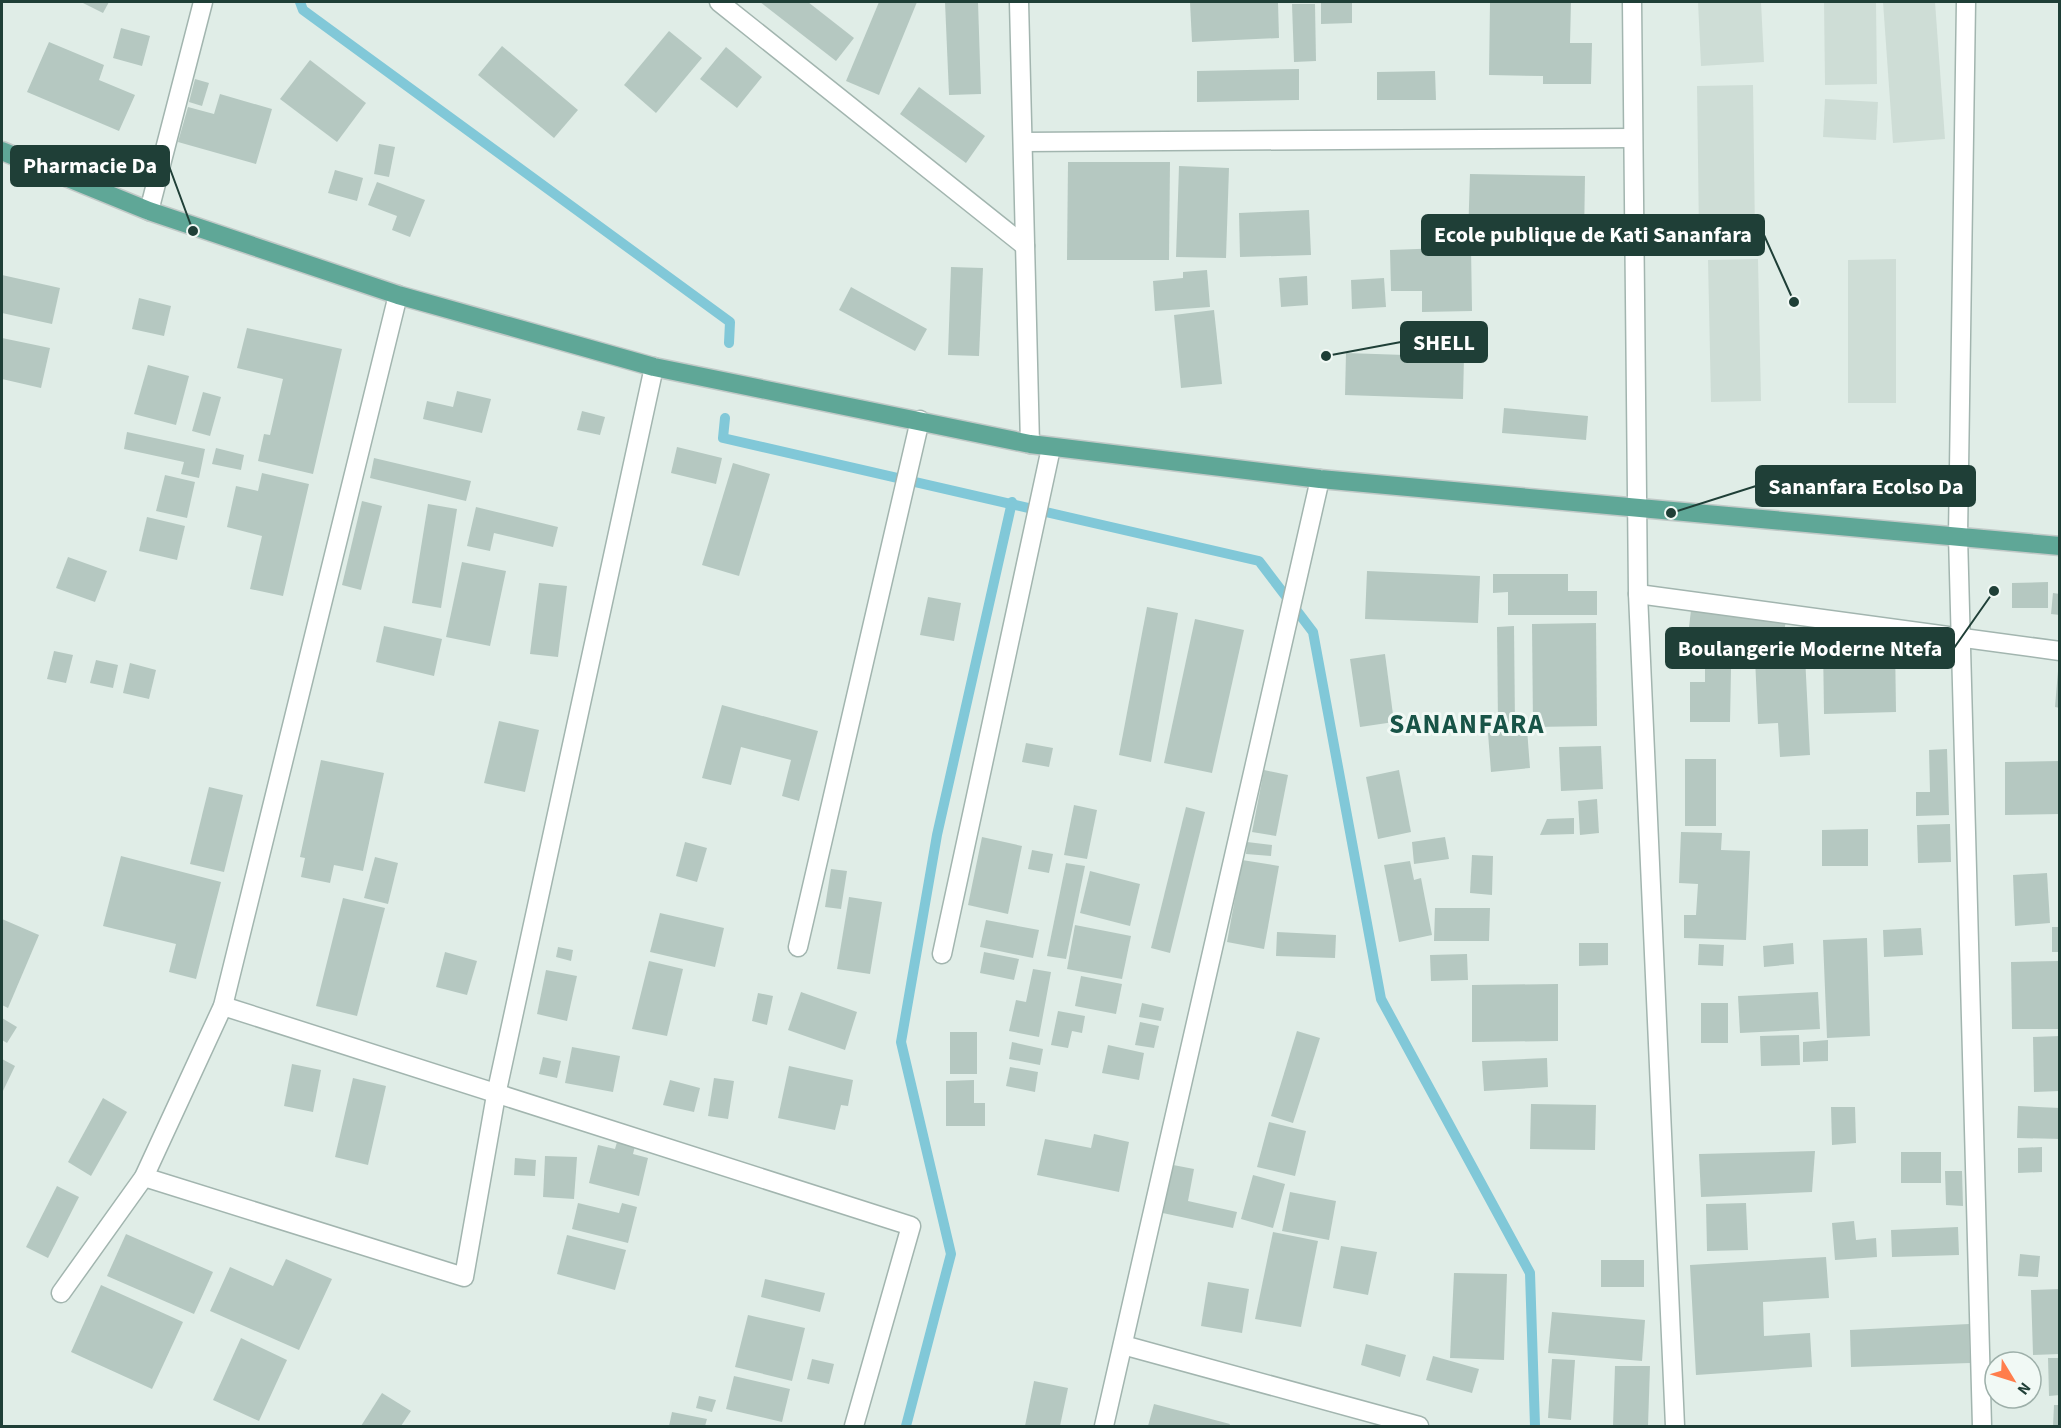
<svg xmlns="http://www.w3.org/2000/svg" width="2061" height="1428" font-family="'Source Sans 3',sans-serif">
<rect width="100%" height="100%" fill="#e0ede7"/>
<g fill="#ceddd6">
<polygon points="1698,2 1761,2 1764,62 1701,66"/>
<polygon points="1824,2 1876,2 1877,84 1825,85"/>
<polygon points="1883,2 1935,2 1945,139 1893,143"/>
<polygon points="1753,85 1755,235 1699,236 1697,86"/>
<polygon points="1825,99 1878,102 1876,140 1823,137"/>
<polygon points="1758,259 1761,401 1711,402 1708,260"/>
<polygon points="1896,259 1896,403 1848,403 1848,260"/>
</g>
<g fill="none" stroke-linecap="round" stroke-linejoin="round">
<g stroke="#81c8d8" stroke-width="10">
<polyline points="300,2 303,10 730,322 729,343"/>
<polyline points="725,418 723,438 1259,561 1313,632 1381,999 1530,1273 1535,1426"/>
<polyline points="906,1426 951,1254 901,1042 937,835 1012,502"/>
</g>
</g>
<g fill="#b5c8c1">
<polygon points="81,2 109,2 103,13"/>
<polygon points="760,2 808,2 854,38 836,61"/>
<polygon points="879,2 917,2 879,95 846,81"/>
<polygon points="945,2 978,2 981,94 949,95"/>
<polygon points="1190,2 1278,2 1279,38 1192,42"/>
<polygon points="1321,2 1352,2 1352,23 1321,24"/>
<polygon points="1490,2 1571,2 1570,43 1592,43 1591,84 1543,84 1543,76 1489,75"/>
<polygon points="1292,4 1315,4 1316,61 1294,62"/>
<polygon points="121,28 150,36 142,66 113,58"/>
<polygon points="669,31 702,58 656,113 624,85"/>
<polygon points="49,42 104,65 99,80 135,95 119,131 27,92"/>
<polygon points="502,46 578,110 554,138 478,75"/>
<polygon points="726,47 762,77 737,108 700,79"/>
<polygon points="310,60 366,103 337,142 280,99"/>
<polygon points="1299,69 1299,100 1197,102 1197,71"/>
<polygon points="1435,71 1436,100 1377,100 1377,72"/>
<polygon points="195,79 209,83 202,106 189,102"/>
<polygon points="919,87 985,136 966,163 900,114"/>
<polygon points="220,94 272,109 256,164 178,142 188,107 214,114"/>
<polygon points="379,144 395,147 389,177 374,174"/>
<polygon points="1068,162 1170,162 1169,260 1067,260"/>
<polygon points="1179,166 1229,168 1226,258 1176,257"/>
<polygon points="335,170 363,178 357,201 328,193"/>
<polygon points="1470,174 1585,176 1584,239 1468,237"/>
<polygon points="377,182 425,200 410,237 392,230 397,216 368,205"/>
<polygon points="1309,210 1311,255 1240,257 1239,213"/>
<polygon points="1471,247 1472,311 1422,312 1422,291 1391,291 1390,250"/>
<polygon points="951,267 983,268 979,356 948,355"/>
<polygon points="1207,270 1210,307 1155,311 1153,281 1183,278 1183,272"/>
<polygon points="2,275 60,288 52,324 2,313"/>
<polygon points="1307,276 1308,305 1281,307 1279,278"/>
<polygon points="1384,278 1386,307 1352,309 1351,280"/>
<polygon points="851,287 927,329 915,351 839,310"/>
<polygon points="139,298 171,306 164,336 132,329"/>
<polygon points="1214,310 1222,384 1181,388 1174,315"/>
<polygon points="247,328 342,349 313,474 258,461 264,434 270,435 283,379 237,368"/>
<polygon points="2,338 50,348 41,388 2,379"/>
<polygon points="1346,353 1464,357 1463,399 1345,395"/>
<polygon points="148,365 189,376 176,425 134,414"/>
<polygon points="457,391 491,399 482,433 423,419 427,401 453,407"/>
<polygon points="203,392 221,397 210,436 192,431"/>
<polygon points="1504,408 1588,416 1586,440 1502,433"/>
<polygon points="582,411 605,417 600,435 577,430"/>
<polygon points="127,432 205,449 199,478 181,474 184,462 124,449"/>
<polygon points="677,447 722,458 716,484 671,473"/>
<polygon points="216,448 244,455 241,470 212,464"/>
<polygon points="374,458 471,481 466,501 370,478"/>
<polygon points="733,463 770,474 739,576 702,565"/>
<polygon points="262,473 309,484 283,596 250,589 262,536 227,527 236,486 258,491"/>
<polygon points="165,475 195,482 187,518 156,511"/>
<polygon points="362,501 382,506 361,590 342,585"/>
<polygon points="428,504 457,509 441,608 412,603"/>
<polygon points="476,507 558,527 553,547 494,533 490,551 467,546"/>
<polygon points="147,517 185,526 177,560 139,551"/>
<polygon points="68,557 107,571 95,602 56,588"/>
<polygon points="462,562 506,571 490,646 446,637"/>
<polygon points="1367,571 1480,576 1478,623 1365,619"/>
<polygon points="1493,574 1568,574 1568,591 1597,591 1597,615 1508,615 1508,592 1493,593"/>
<polygon points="2048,582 2048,608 2012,608 2012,583"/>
<polygon points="539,583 567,586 558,657 530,654"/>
<polygon points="2053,593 2060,594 2060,615 2051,614"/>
<polygon points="928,597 961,603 954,641 920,635"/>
<polygon points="1147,607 1178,613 1151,762 1119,755"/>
<polygon points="1691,610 1786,618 1783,644 1688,636"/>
<polygon points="1195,619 1244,630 1212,773 1164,763"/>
<polygon points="1596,623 1597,726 1533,727 1532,624"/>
<polygon points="384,626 442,639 434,676 376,662"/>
<polygon points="1514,626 1515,725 1498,725 1497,627"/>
<polygon points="1895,642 1896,712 1824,714 1823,644"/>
<polygon points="54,651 73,655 66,683 47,679"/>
<polygon points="1385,654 1394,722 1360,727 1350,659"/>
<polygon points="1805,656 1810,755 1780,757 1778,723 1758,724 1755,658"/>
<polygon points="96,660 118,665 113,688 90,683"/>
<polygon points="130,663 156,670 149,699 123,693"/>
<polygon points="1705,668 1731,669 1730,722 1690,722 1690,682 1705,682"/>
<polygon points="2058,671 2060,671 2060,708 2055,707"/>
<polygon points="722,705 818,731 799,801 782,796 791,760 741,747 731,785 702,778"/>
<polygon points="499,721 539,730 525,792 484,783"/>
<polygon points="1527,729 1530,768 1491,772 1488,733"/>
<polygon points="1026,743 1053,748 1049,767 1022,762"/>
<polygon points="1601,746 1603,789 1561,791 1559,747"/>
<polygon points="1947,749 1949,815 1916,816 1916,792 1930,792 1929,750"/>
<rect x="1685" y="759" width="31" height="67"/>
<polygon points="321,760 384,773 363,871 334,865 330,883 301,877 305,858 300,857"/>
<polygon points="2060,761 2060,814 2005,815 2005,762"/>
<polygon points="1264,770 1288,775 1276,836 1252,832"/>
<polygon points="1399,770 1411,832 1378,839 1366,777"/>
<polygon points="209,787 243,795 224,872 190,864"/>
<polygon points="1597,799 1599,833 1580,835 1578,801"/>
<polygon points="1074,805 1097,810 1087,859 1064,855"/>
<polygon points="1186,807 1205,812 1170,953 1151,948"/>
<polygon points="1574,818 1574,834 1540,835 1547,819"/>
<polygon points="1950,824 1951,862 1918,863 1917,825"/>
<polygon points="1868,829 1868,866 1822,866 1822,830"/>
<polygon points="1681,832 1722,833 1721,850 1750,851 1746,940 1684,938 1684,915 1696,915 1698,884 1679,883"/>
<polygon points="982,837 1022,846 1008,914 968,905"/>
<polygon points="1445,837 1449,859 1414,864 1412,842"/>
<polygon points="685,842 707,848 697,882 676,876"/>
<polygon points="1247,842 1272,845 1271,856 1246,854"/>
<polygon points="1032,850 1053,854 1049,873 1028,869"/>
<polygon points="1472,855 1493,856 1492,895 1470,893"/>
<polygon points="121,856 221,882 196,979 169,972 176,944 103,926"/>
<polygon points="375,857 398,863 388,904 364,898"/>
<polygon points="1242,860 1279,866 1264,949 1227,942"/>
<polygon points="1410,861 1414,880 1421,878 1432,935 1399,942 1384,865"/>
<polygon points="1066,863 1085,866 1066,959 1047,956"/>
<polygon points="831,869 847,871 841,909 825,907"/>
<polygon points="1090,871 1140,884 1130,926 1080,913"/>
<polygon points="2047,873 2050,923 2015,926 2013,875"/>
<polygon points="849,897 882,902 870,974 837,969"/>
<polygon points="343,898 385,908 357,1016 316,1006"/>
<polygon points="1435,908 1490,908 1489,941 1434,941"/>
<polygon points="660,913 724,928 715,967 650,952"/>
<polygon points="2,919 39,935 8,1008 2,1005"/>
<polygon points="986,920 1039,930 1033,958 980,947"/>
<polygon points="1075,925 1131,936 1122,979 1067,969"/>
<rect x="2052" y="927" width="8" height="25"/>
<polygon points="1921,928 1923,955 1884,957 1883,930"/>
<polygon points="1277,932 1336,935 1335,958 1276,956"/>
<polygon points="1867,938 1870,1036 1827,1038 1823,940"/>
<polygon points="1579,943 1608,943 1608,965 1579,966"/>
<polygon points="1793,943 1794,964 1764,967 1763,946"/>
<polygon points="1699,944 1724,945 1723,966 1698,965"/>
<polygon points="558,947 573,950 571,961 556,957"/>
<polygon points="445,952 477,961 467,995 436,987"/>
<polygon points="984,952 1019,959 1014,980 980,973"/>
<polygon points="1467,954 1468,980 1431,981 1430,955"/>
<polygon points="649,961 683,969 667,1036 632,1029"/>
<polygon points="2059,961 2059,1029 2012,1029 2011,962"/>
<polygon points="1033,969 1051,972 1039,1037 1009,1031 1016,1000 1026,1002"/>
<polygon points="546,970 577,976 567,1021 537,1014"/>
<polygon points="1081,976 1122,984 1116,1014 1075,1006"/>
<polygon points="1558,984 1558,1041 1472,1042 1472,985"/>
<polygon points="801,992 857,1012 845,1050 788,1030"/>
<polygon points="1818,992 1820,1029 1740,1033 1738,996"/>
<polygon points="758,993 773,996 767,1025 752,1021"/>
<polygon points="1142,1003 1164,1008 1161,1021 1139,1017"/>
<rect x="1701" y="1003" width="27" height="40"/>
<polygon points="1058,1011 1085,1016 1082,1033 1072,1031 1068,1048 1051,1045"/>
<polygon points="2,1018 17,1027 7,1043 2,1040"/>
<polygon points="1140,1022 1159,1026 1154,1048 1135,1045"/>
<polygon points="1297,1031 1320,1038 1293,1123 1271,1116"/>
<rect x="950" y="1032" width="27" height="42"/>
<polygon points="1799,1035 1800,1065 1761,1066 1760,1036"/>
<polygon points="2060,1036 2060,1091 2034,1092 2033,1037"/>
<polygon points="1828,1040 1828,1061 1803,1062 1803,1042"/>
<polygon points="1012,1042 1043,1049 1040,1065 1009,1059"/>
<polygon points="1108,1045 1144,1053 1139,1080 1102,1073"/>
<polygon points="572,1047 620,1056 613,1092 565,1083"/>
<polygon points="543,1057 561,1061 557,1078 539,1074"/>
<polygon points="1547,1058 1548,1087 1484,1091 1482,1061"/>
<polygon points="2,1059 15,1066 2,1093"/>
<polygon points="292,1064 321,1070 313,1112 284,1106"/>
<polygon points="789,1066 853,1080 848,1106 841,1105 835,1130 778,1118"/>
<polygon points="1010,1067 1038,1072 1035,1092 1006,1086"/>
<polygon points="353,1078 386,1086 368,1165 335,1157"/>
<polygon points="714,1078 734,1081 728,1119 708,1116"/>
<polygon points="670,1080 700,1088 694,1112 663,1105"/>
<polygon points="974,1080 974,1103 985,1103 985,1126 946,1126 946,1081"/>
<polygon points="103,1098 127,1112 91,1176 68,1162"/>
<polygon points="1531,1104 1596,1105 1595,1150 1530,1149"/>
<polygon points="2018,1106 2060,1108 2060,1139 2017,1138"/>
<polygon points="1831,1107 1855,1107 1856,1143 1832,1145"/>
<polygon points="1269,1122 1306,1131 1295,1176 1257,1167"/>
<polygon points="1094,1134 1129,1142 1119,1192 1037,1175 1045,1139 1091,1148"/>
<polygon points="617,1142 635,1146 633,1154 648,1158 639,1196 589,1183 598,1145 615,1149"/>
<polygon points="2042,1147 2042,1172 2018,1173 2018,1148"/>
<polygon points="1815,1151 1812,1192 1701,1197 1699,1154"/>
<rect x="1901" y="1152" width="40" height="31"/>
<polygon points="545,1156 577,1157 574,1199 543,1197"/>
<polygon points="515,1158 536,1160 535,1176 514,1175"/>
<polygon points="1168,1164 1194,1169 1188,1201 1237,1212 1233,1228 1158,1212"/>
<polygon points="1945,1171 1962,1171 1963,1206 1946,1205"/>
<polygon points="1253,1175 1285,1184 1273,1228 1241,1219"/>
<polygon points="57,1186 79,1197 48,1258 26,1247"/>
<polygon points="1290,1192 1336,1201 1329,1240 1282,1231"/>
<polygon points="578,1203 619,1213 622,1203 637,1207 628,1243 572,1229"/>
<polygon points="1746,1203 1748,1250 1707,1251 1706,1204"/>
<polygon points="1854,1221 1856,1240 1876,1238 1877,1257 1835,1260 1832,1223"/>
<polygon points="1958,1227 1959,1255 1892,1257 1891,1230"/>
<polygon points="1273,1232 1318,1241 1301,1327 1255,1319"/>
<polygon points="126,1234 213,1272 194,1314 107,1276"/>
<polygon points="567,1235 626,1250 615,1290 557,1274"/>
<polygon points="1341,1246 1377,1252 1368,1295 1333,1288"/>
<polygon points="2020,1254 2040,1256 2038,1277 2018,1276"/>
<polygon points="1826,1257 1829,1298 1763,1302 1764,1336 1810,1333 1812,1367 1696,1375 1690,1265"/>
<polygon points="286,1259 332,1279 299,1350 210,1311 230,1267 273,1286"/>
<rect x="1601" y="1260" width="43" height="27"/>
<polygon points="1454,1273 1507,1274 1504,1360 1450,1358"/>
<polygon points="765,1279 825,1293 820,1312 761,1297"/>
<polygon points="1208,1282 1249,1289 1242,1333 1201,1326"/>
<polygon points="101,1285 183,1322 152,1389 71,1352"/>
<polygon points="2060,1289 2060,1354 2033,1355 2031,1290"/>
<polygon points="1552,1312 1645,1320 1642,1361 1548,1353"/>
<polygon points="748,1315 805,1328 792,1381 735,1367"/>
<polygon points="1969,1324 1970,1363 1851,1367 1850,1330"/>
<polygon points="241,1338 287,1360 259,1421 213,1400"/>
<polygon points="1366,1344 1406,1355 1400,1377 1361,1365"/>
<polygon points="1433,1356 1479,1369 1472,1393 1426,1380"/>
<polygon points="2048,1358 2060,1358 2060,1395 2049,1396"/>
<polygon points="812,1359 834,1364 829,1384 807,1379"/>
<polygon points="1552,1359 1575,1360 1571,1420 1548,1418"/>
<polygon points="1615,1366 1650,1366 1648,1426 1613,1426"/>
<polygon points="734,1376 790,1389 782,1422 726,1409"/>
<polygon points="1034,1381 1068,1388 1060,1426 1025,1426"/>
<polygon points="382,1393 411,1411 401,1426 361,1426"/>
<polygon points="699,1396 716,1400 712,1412 696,1408"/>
<polygon points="1154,1404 1230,1424 1229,1426 1148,1426"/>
<polygon points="2054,1405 2060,1405 2060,1426 2053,1426"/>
<polygon points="672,1412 707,1419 705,1426 669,1426"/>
</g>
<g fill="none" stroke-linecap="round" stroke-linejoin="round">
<defs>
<g id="minor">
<polyline points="719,2 1025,246"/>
<polyline points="1019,2 1030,444"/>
<polyline points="1632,2 1638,594 1675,1426"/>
<polyline points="1966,2 1958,536 1982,1426"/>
<polyline points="1023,142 1631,138"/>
<polyline points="149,211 203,2"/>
<polyline points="1638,594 2060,651"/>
<polyline points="798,947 920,420"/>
<polyline points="942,954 1051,448"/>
<polyline points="223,1006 911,1226 854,1426"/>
<polyline points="144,1177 464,1277 496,1095 654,367"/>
<polyline points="61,1293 144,1177 223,1006 398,295"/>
<polyline points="1123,1345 1419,1426"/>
<polyline points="1104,1426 1320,479"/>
</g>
<polyline id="major" points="2,151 149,211 398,295 654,367 1030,444 1320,479 2060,546"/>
</defs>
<use href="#minor" stroke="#a2b5af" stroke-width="21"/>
<use href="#major" stroke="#c0c9c7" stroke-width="21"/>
<use href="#minor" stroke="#fff" stroke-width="18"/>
<use href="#major" stroke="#5fa797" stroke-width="18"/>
</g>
<g text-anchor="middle" stroke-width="6" stroke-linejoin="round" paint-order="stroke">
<g font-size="27" font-weight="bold" letter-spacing="1.5" fill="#185447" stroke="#f1f9f5">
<text x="1467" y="733">SANANFARA</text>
</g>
</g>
<path fill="none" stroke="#1f3f37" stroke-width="2" d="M193 231L169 166M1794 302L1764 235M1326 356L1401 342M1671 513L1756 486M1994 591L1954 648"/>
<g fill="#1f3f37" stroke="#f1f9f5" stroke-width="2">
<circle cx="193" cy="231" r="6"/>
<circle cx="1794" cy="302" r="6"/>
<circle cx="1326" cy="356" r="6"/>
<circle cx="1671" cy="513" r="6"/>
<circle cx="1994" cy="591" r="6"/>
</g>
<g fill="#1f3f37" stroke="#1f3f37" stroke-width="2">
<rect x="11" y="146" width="158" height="40" rx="6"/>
<rect x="1422" y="215" width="342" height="40" rx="6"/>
<rect x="1401" y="322" width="86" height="40" rx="6"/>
<rect x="1756" y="466" width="219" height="40" rx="6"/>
<rect x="1666" y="628" width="288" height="40" rx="6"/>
</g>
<g font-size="22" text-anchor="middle" font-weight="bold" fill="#fff">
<text x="90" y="173">Pharmacie Da</text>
<text x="1593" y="242">Ecole publique de Kati Sananfara</text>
<text x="1444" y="350">SHELL</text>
<text x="1866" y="494">Sananfara Ecolso Da</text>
<text x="1810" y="656">Boulangerie Moderne Ntefa</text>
</g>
<rect width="2061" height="1428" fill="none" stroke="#1f3f37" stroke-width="6"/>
<g transform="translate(2013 1380) rotate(128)"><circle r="28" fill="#f1f9f5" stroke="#9dafa9" stroke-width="1.5"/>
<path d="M0-4.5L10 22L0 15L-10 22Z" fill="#ff7d4c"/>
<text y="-9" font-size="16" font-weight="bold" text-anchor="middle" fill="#1f3f37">N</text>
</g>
</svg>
